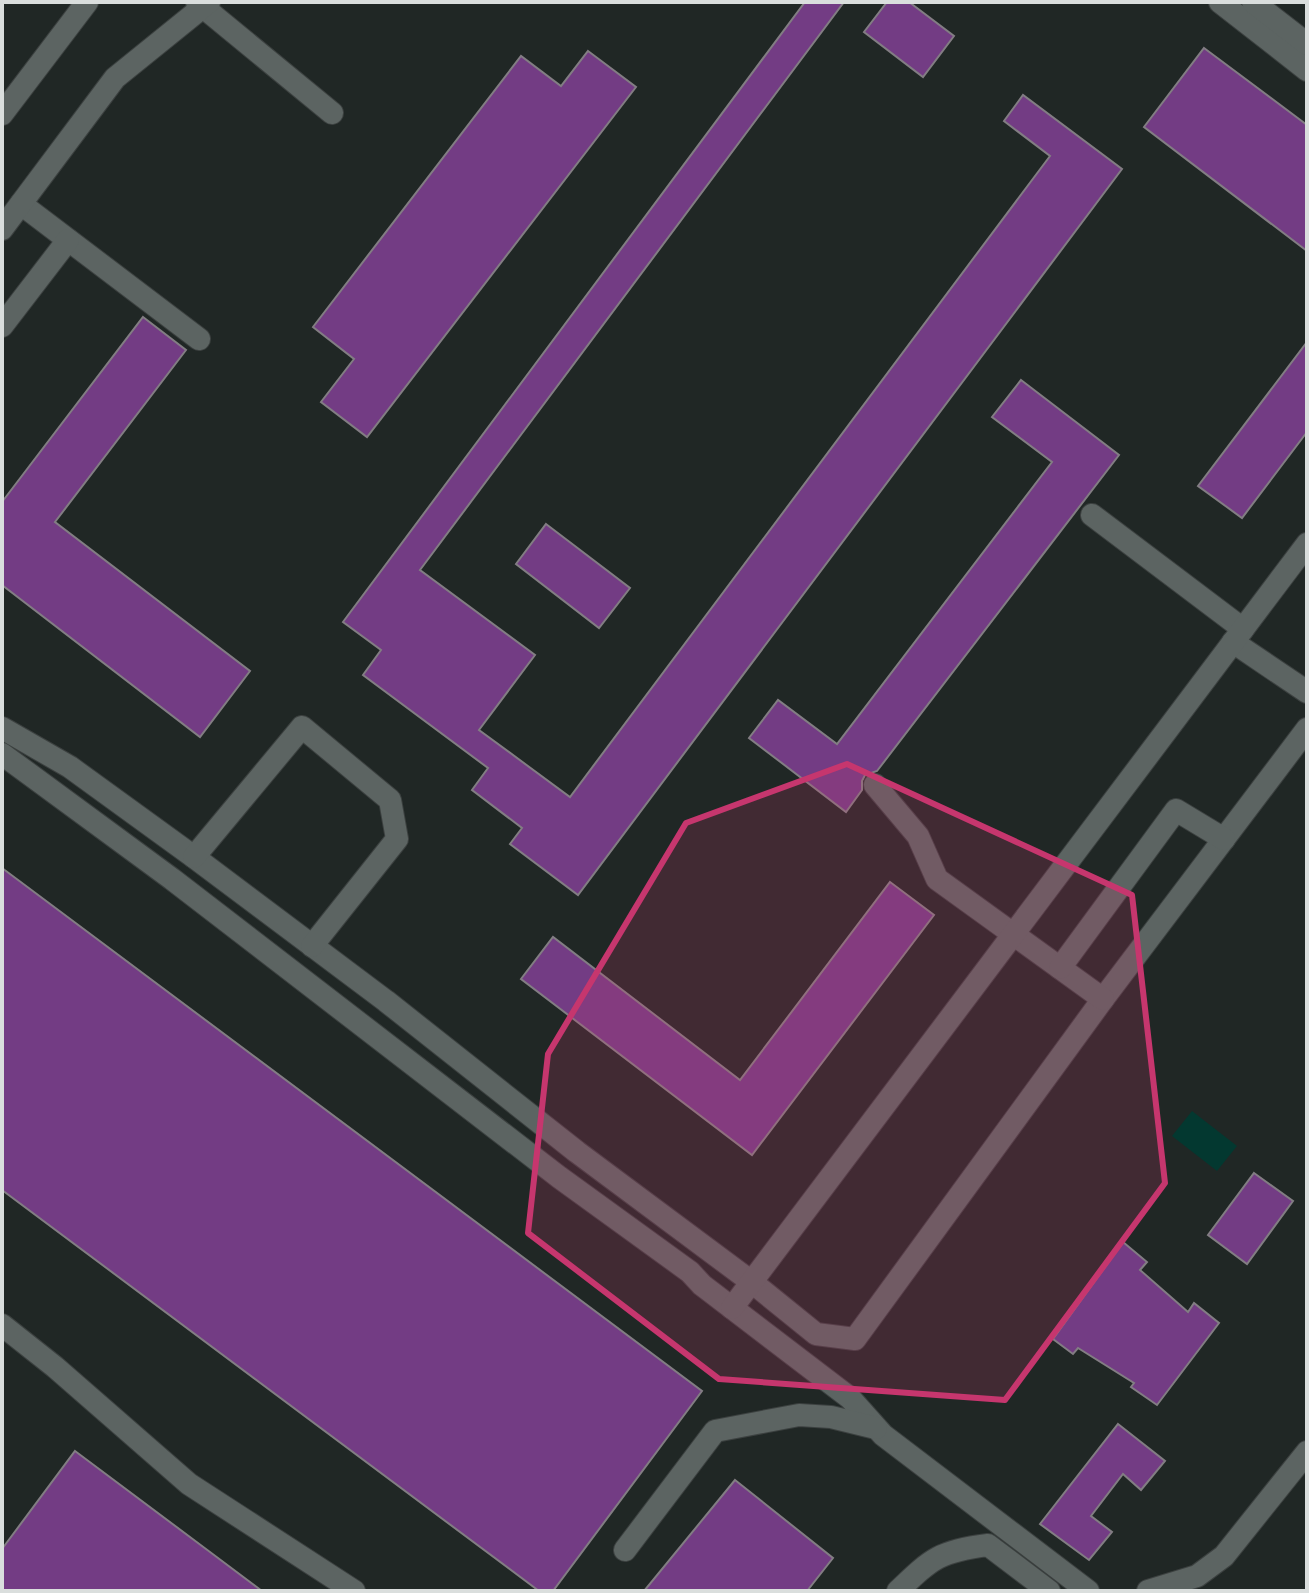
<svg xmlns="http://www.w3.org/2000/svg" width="1309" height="1593" font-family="Inter,sans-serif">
<rect width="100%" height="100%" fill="#202725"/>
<polygon fill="#033830" points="1192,1111 1237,1146 1217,1171 1172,1136"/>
<g fill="#733c84" stroke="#827d83" stroke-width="2">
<polygon points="805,2 844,2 420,570 535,655 479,730 570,797 1050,156 1004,121 1023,95 1122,169 578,895 510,844 522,828 472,790 488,768 363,675 381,650 343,622"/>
<polygon points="887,2 909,2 954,36 923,77 864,32"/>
<polygon points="1204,48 1307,125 1307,251 1144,127"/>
<polygon points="588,51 636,87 367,437 321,402 354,359 313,327 521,56 561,86"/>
<polygon points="143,317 186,350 55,522 250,671 200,737 2,585 2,502"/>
<polygon points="1307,342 1307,432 1242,518 1198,486"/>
<polygon points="1021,380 1119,455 877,771 865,775 862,781 862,790 846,812 749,738 778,700 837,744 1052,462 992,417"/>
<polygon points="546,524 630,588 599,628 516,564"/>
<polygon points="2,868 702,1391 553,1591 539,1591 2,1190"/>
<polygon points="890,882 934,915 752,1155 521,979 553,937 740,1080"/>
<polygon points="1254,1173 1293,1201 1247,1264 1208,1235"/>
<polygon points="1123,1242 1147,1262 1140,1270 1188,1312 1194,1303 1219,1323 1157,1405 1131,1387 1134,1383 1078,1348 1073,1354 1053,1339"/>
<polygon points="1118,1424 1165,1461 1141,1490 1123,1474 1091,1516 1112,1532 1089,1560 1040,1524"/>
<polygon points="75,1451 206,1549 262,1591 2,1591 2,1549"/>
<polygon points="735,1480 833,1558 807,1591 644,1591"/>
</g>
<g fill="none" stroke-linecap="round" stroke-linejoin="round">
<defs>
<g id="minor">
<polyline points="197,2 332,113"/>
<polyline points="1220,2 1307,70"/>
<polyline points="1253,2 1307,44"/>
<polyline points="2,114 87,2"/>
<polyline points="21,204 199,339"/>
<polyline points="2,229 115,78 209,2"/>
<polyline points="2,326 68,240"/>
<polyline points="1092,515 1243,629"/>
<polyline points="1233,642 1307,692"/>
<polyline points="2,728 70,767 194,857 386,1001 577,1152 753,1283 816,1334 855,1339 1103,999 1307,729"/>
<polyline points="2,754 172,879 559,1177 690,1272 702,1285 850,1398 883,1435 1088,1591"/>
<polyline points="875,785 918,836 937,879 1103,999"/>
<polyline points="194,857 302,727 390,800 397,839 312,946"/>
<polyline points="1060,968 1176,810 1224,839"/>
<polyline points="732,1308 1307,544"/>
<polyline points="2,1325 55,1367 189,1484 354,1591"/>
<polyline points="625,1550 715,1431 799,1415 831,1417 876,1428"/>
<path d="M898,1591c34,-33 42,-40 90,-46l61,46"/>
<polyline points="1148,1591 1197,1576 1224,1556 1307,1452"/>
</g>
</defs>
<use href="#minor" stroke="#3c4140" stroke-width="24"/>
<use href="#minor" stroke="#5c6462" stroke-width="22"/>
</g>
<path fill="#c6366e" fill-opacity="0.2" stroke="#c6366e" stroke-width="6" stroke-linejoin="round" d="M847,764l285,131 33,288 -160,217 -286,-21 -191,-146 20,-179 138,-231z"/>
<rect width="1309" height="1593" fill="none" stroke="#dadedd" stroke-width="8"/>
</svg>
